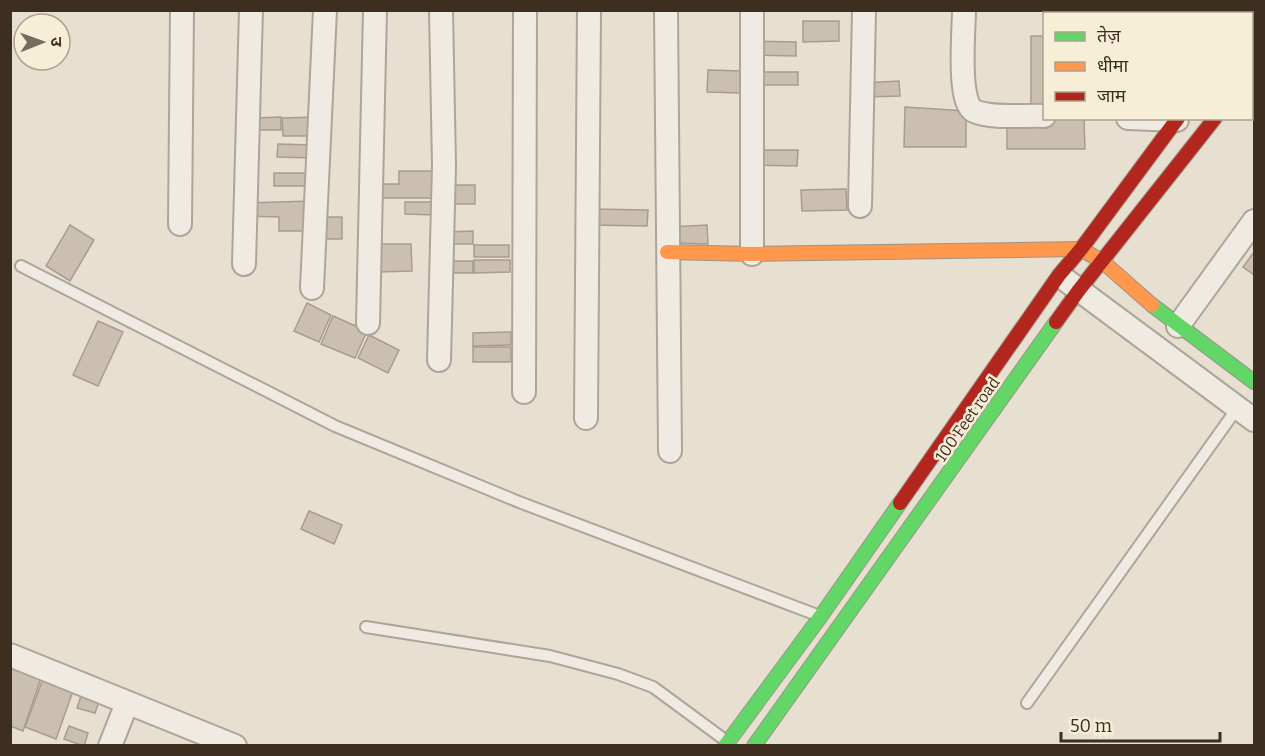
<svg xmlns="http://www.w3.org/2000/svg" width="1265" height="756" font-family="Bitter,'Noto Sans Devanagari',serif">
<rect width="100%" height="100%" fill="#e7e0d1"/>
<g fill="#cbbfb2" stroke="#a89c90" stroke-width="1.5">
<polygon points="803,21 839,21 839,41 803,42"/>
<rect x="1031" y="36" width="13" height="69"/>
<polygon points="756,41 796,42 796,56 756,55"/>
<polygon points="708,70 741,71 740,93 707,92"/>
<rect x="755" y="72" width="43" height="13"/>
<polygon points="899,81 900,96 865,97 864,83"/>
<polygon points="905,107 966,111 966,147 904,147"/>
<polygon points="281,117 281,130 254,130 255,118"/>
<polygon points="316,117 316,136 283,136 282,118"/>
<polygon points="1007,119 1084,119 1085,149 1007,149"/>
<polygon points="278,144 313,145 312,158 277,157"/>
<polygon points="753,150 798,150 797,166 753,165"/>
<polygon points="399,171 433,171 433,198 376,198 376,184 399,184"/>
<polygon points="274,173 311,173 312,186 274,186"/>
<rect x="445" y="185" width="30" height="19"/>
<polygon points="846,189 847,210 802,211 801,190"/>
<polygon points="311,201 311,231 279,231 279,217 250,216 250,203"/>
<polygon points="405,202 435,202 435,215 405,214"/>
<polygon points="592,209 648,210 647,226 592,225"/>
<rect x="318" y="217" width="24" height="22"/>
<polygon points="70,225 94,240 70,281 46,266"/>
<polygon points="707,225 708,244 673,243 671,227"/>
<polygon points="473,231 473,244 447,244 447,232"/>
<polygon points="379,244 411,244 412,271 379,272"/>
<rect x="474" y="245" width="35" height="12"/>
<polygon points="1254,252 1254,275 1243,267"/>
<polygon points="474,260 510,260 510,272 474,273"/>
<polygon points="447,261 473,261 473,273 448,273"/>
<polygon points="307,303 331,315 319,342 294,331"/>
<polygon points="333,316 367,331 355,358 321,344"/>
<polygon points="98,321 123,332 98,386 73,375"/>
<polygon points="511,332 511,345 473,346 473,333"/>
<polygon points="369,335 399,350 388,373 358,358"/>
<rect x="473" y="347" width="38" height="15"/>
<polygon points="309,511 342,525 334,544 301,529"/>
<polygon points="10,667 41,678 23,731 10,726"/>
<polygon points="43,679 73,691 56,739 25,727"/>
<polygon points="81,696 99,702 95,713 77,708"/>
<polygon points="69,726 88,733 84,746 64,739"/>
</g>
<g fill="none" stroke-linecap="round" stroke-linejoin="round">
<defs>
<g id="lane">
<polyline points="21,266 335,426 519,502 817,615"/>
<polyline points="366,627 550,656 618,674 653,687 725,740"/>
<polyline points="1027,703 1238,407"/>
</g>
<g id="street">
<polyline points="666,10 670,451"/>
<path d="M964,10c0,19 -7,93 10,101 18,8 51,4 70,5"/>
<polyline points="1128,118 1177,120"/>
<polyline points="860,206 864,10"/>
<polyline points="180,224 182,10"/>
<polyline points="752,254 752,10"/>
<polyline points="244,264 251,10"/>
<polyline points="1067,281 1254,420"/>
<polyline points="312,288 325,10"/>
<polyline points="368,323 375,10"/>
<polyline points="1178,326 1254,221"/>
<polyline points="439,360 444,166 441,10"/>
<polyline points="524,392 525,10"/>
<polyline points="586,418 589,10"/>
<polyline points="10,655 235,746"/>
<polyline points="110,746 127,703"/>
</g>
<g id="fast">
<polyline points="1252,21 1254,17"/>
<polyline points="1152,305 1254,382"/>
<polyline points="725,746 821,616 900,503"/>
<polyline points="754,746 1056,322"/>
</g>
<polyline id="slow" points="667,252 752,254 1081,249 1103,262 1152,305"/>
<g id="jam">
<polyline points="1252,72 1254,68"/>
<polyline points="1056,322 1079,290 1215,118"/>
<polyline points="900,503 1059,275 1081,249 1178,118"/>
</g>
</defs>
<use href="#lane" stroke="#ada599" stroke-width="14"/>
<use href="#street" stroke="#ada599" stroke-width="26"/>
<use href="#fast" stroke="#9c958a" stroke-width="16"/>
<use href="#slow" stroke="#9c958a" stroke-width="16"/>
<use href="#jam" stroke="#9c958a" stroke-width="16"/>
<use href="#lane" stroke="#efebe3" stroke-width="10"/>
<use href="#street" stroke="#efebe3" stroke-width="22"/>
<use href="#fast" stroke="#63d668" stroke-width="14"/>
<use href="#slow" stroke="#ff974d" stroke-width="14"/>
<use href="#jam" stroke="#b3261e" stroke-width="14"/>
</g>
<g text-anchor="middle" stroke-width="5" stroke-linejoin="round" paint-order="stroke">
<g font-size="16" fill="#3d2e20" stroke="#f7eed8">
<text transform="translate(967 419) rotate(-55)" y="6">100 Feet road</text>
</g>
</g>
<rect width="1265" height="756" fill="none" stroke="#3d2e20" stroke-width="24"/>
<rect x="1043" y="12" width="210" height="108" fill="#f7eed8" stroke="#ada18e" stroke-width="1.5"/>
<rect x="1055" y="32" width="30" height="9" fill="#63d668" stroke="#ada18e" stroke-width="1.5"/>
<text x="1097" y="42" font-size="18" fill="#3d2e20">तेज़</text>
<rect x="1055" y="62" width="30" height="9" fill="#ff974d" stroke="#ada18e" stroke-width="1.5"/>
<text x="1097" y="72" font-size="18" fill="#3d2e20">धीमा</text>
<rect x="1055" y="92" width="30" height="9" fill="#b3261e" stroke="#ada18e" stroke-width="1.5"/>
<text x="1097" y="102" font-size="18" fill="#3d2e20">जाम</text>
<g transform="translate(42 42) rotate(89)"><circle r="28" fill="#f7eed8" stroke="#ada18e" stroke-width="1.5"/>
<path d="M0-4.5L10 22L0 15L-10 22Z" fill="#786c5e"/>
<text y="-9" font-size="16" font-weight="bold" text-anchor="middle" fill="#3d2e20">उ</text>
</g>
<path d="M1061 732v9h159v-9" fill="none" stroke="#3d2e20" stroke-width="3"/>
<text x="1070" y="732" font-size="18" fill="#3d2e20" stroke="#f7eed8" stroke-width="4.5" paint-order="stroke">50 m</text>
</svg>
